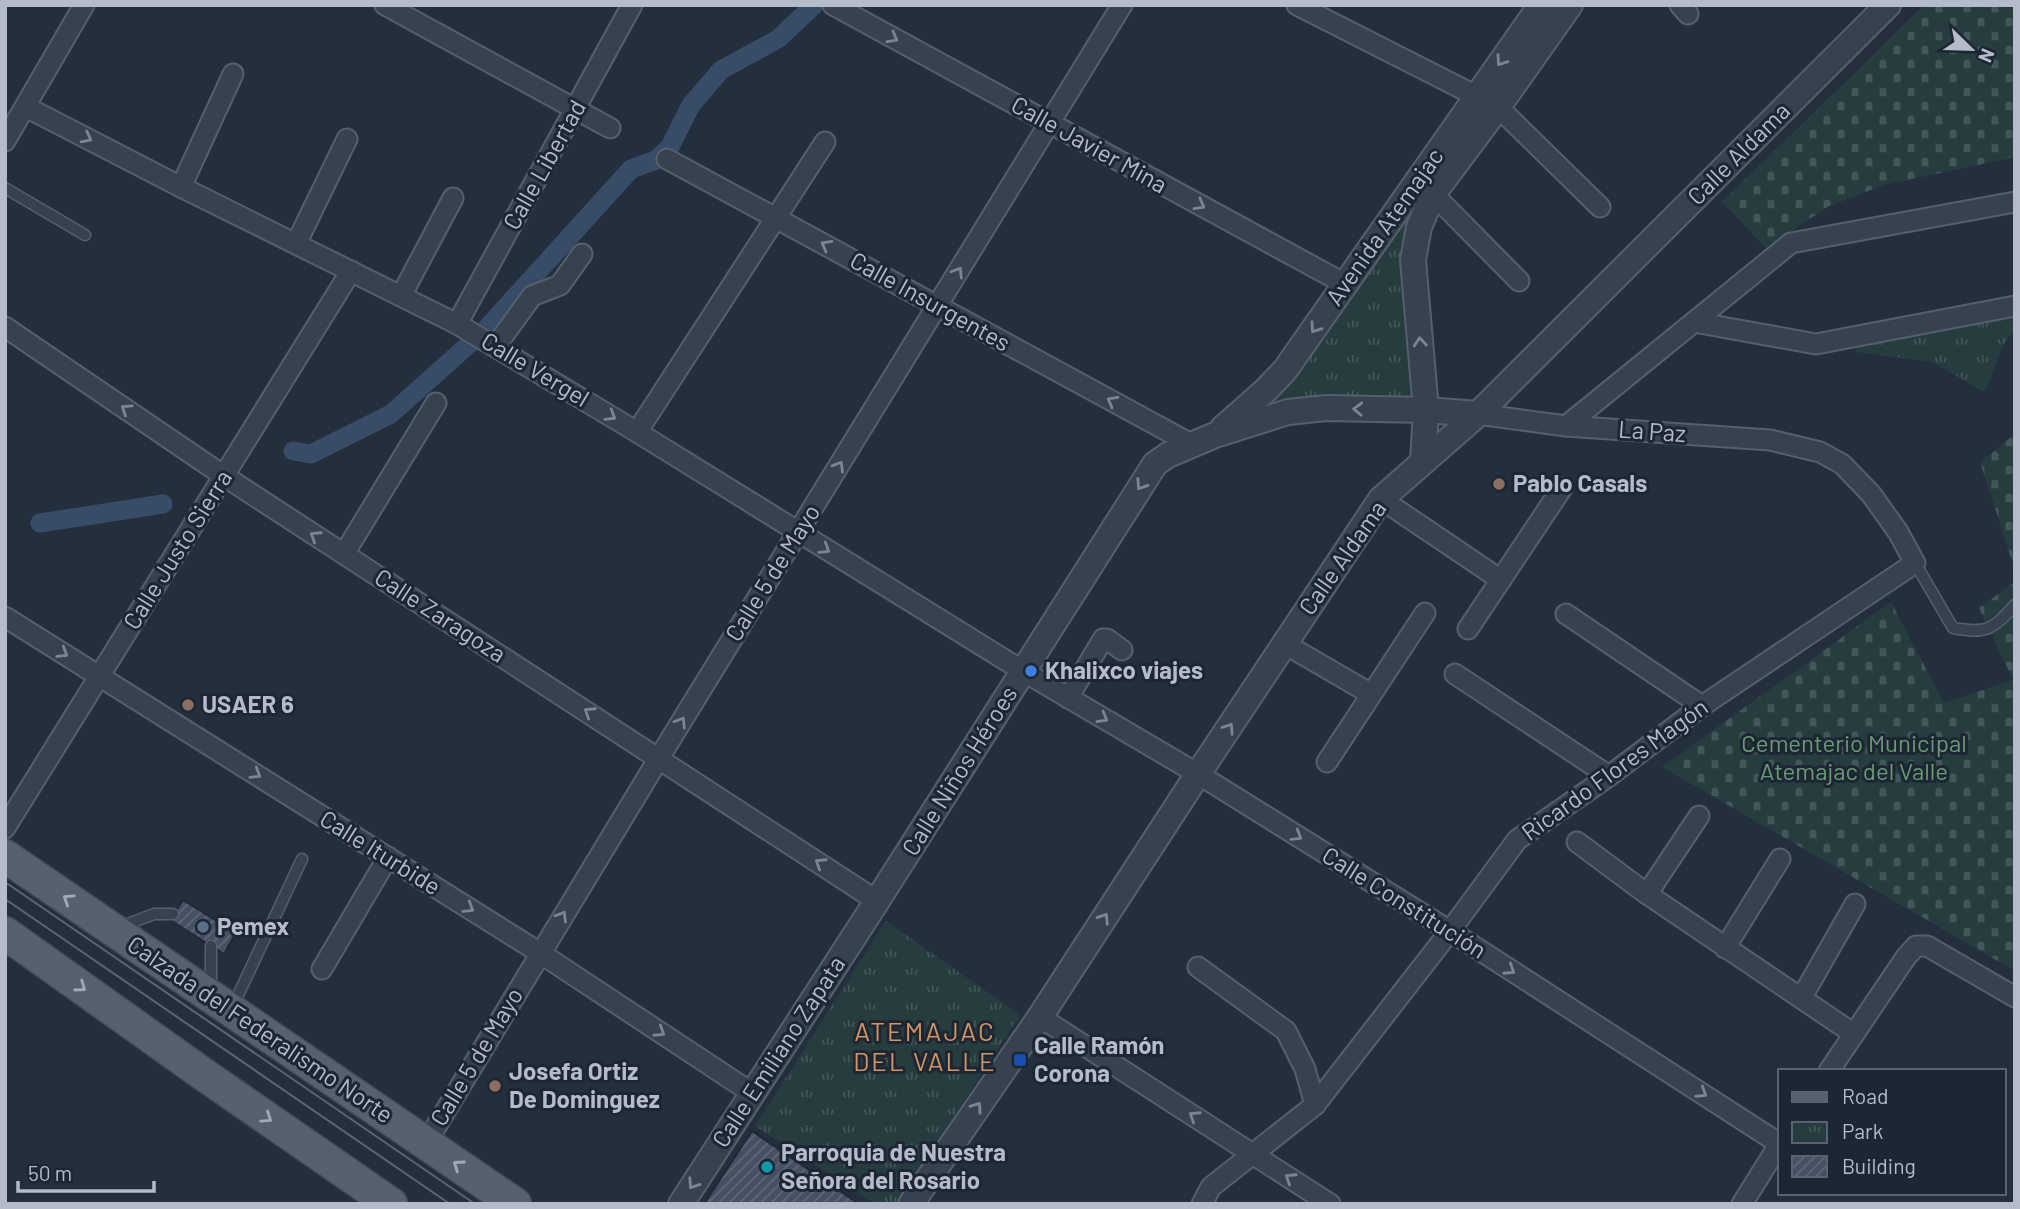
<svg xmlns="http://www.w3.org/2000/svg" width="2020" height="1209" font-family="Barlow,sans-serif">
<defs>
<pattern id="cemetery-stones" width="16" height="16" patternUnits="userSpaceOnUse" patternTransform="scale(1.75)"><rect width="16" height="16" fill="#263c3f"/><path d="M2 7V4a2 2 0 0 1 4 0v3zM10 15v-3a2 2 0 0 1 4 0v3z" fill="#435659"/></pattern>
<pattern id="park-tufts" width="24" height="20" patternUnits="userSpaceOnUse" patternTransform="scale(1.75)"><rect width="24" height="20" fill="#263c3f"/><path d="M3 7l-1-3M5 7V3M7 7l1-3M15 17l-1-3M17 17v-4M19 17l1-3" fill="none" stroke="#435659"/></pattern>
<pattern id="building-hatch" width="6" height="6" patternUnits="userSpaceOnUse" patternTransform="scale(1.75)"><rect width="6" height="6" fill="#455162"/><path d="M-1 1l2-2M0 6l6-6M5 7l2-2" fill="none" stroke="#5d6877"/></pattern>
</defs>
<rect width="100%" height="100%" fill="#242f3e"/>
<g fill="url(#cemetery-stones)">
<polygon points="1924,5 2015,5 2015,157 1884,185 1829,206 1766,248 1722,202"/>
<polygon points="2015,434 2015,570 1980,462"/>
<polygon points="2015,582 2015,971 1662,767 1891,602 1944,703 2013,680 1979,608"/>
</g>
<g fill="url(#park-tufts)">
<polygon points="1471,106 1407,237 1416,397 1357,401 1245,415"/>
<polygon points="2015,309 2015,330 2003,345 1986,390 1982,391 1933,362 1856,352 1855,341"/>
<polygon points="886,921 1020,1015 897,1204 875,1204 755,1126"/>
</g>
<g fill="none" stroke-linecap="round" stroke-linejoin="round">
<g stroke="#394c67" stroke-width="19">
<polyline points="293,451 311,454 391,414 486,329 631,169 656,160 670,147 691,105 721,70 778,39 814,5"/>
<polyline points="40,523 163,504"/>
</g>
</g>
<g fill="url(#building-hatch)" stroke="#1f2835" stroke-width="2">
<polygon points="183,900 236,933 224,954 170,920"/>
<polygon points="752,1131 859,1204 704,1204"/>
</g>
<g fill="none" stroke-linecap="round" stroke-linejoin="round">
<defs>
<g id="service">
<polyline points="5,188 85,235"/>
<path d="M1915,563l38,65c34,6 39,2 62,-23"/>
<polyline points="120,927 154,914 173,914"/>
<polyline points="211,989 211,946"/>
<polyline points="232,1008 302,859"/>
</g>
<g id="minor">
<polyline points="385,5 610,128"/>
<polyline points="833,5 1345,284"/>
<polyline points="1297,5 1498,107 1600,207"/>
<polyline points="1680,5 1688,14"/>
<polyline points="26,107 181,187 457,324 637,432 1023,671 1198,774 1450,931 1780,1144"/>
<polyline points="5,141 84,5"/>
<polyline points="667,159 1193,445"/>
<polyline points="181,187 233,74"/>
<polyline points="1433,194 1519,281"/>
<polyline points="296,244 347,139"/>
<polyline points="401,296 453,198"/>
<polyline points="1694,322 1816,344 2015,306"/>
<polyline points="457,324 632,5"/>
<polyline points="5,327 224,476 877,901"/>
<polyline points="495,347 532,296 560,285 582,254"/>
<polyline points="1566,426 1791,243 2015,202"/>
<polyline points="637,432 825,142"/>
<polyline points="1381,499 1501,580"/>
<polyline points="344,554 436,403"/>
<polyline points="1566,614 1702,706"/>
<polyline points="5,617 540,953 752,1093"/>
<polyline points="1468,629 1562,488"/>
<polyline points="1285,644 1371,694"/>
<polyline points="1455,674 1609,776"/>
<polyline points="1068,698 1103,639 1107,639 1122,650"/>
<polyline points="1327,762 1425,613"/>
<polyline points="5,828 351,271"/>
<polyline points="1577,842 1647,894 1854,1034"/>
<polyline points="1647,894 1699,816"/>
<polyline points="1725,948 1780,859"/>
<polyline points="1198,967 1286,1031 1305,1069 1315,1105"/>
<polyline points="322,969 388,857"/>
<polyline points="1802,997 1855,904"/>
<polyline points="1040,1017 1330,1204"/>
<polyline points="1829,1071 1906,957 1916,946 1927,946 2015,997"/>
<polyline points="426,1143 659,758 1122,5"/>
<polyline points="1202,1204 1211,1187 1315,1105 1450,931 1517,840 1609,776 1702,706 1915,563 1898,532 1871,494 1842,464 1820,452 1770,440 1566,426 1478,414"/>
<polyline points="1742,1204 1780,1143"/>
</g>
<g id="tertiary">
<polyline points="1223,428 1266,390 1285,370 1541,5"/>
<polyline points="1423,462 1426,410 1413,260 1419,227 1433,194 1498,107 1570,5"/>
<polyline points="681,1204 877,901 1155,464 1168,455 1215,435 1288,412 1326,408 1426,410 1478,414"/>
<polyline points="911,1204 1040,1017 1198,774 1381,499 1478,414 1888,5"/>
</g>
<g id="primary">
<polyline points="5,856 515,1204"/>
<polyline points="5,933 203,1074 391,1204"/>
</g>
</defs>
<use href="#service" stroke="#565f6c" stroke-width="13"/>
<use href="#minor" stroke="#565f6c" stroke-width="23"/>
<use href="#tertiary" stroke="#565f6c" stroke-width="28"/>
<use href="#primary" stroke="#414a57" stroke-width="35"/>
<use href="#service" stroke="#38414e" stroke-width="10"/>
<use href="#minor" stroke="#38414e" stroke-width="19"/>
<use href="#tertiary" stroke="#38414e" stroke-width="24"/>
<use href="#primary" stroke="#56606e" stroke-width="32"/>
<g stroke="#5a6575" stroke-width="2">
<polyline points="5,882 475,1204"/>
<polyline points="5,899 450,1204"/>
</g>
</g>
<defs><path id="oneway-chevron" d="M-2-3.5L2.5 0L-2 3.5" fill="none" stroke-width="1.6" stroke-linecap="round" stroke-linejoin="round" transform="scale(1.75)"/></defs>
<g stroke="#7c8592">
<use href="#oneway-chevron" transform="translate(893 38) rotate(29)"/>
<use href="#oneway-chevron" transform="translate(1501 61) rotate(125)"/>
<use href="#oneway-chevron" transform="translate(87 138) rotate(27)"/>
<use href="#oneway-chevron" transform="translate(1200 205) rotate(29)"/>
<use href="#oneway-chevron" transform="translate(826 245) rotate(-151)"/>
<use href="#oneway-chevron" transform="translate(958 272) rotate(-58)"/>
<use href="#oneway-chevron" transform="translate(1315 328) rotate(125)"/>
<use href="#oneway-chevron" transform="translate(1420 342) rotate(-95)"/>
<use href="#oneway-chevron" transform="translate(1112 401) rotate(-151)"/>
<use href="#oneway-chevron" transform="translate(126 409) rotate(-146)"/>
<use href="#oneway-chevron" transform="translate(1358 409) rotate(-178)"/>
<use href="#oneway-chevron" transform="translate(611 416) rotate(31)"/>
<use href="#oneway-chevron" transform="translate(839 466) rotate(-59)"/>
<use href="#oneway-chevron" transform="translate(1141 485) rotate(123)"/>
<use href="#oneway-chevron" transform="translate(315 536) rotate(-147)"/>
<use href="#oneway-chevron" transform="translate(825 549) rotate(32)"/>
<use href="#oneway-chevron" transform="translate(63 653) rotate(32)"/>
<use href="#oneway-chevron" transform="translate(589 712) rotate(-147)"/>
<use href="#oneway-chevron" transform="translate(1103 718) rotate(30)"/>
<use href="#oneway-chevron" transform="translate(681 722) rotate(-58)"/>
<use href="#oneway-chevron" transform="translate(1229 728) rotate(-56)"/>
<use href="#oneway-chevron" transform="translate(256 774) rotate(32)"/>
<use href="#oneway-chevron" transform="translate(1297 836) rotate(32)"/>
<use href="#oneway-chevron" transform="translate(820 863) rotate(-147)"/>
<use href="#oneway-chevron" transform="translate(469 908) rotate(32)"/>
<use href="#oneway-chevron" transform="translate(562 916) rotate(-59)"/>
<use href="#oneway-chevron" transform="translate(1104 918) rotate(-57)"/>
<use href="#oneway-chevron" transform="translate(1510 970) rotate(33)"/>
<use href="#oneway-chevron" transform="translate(660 1032) rotate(33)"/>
<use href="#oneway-chevron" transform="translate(1702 1093) rotate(33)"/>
<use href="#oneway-chevron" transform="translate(977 1107) rotate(-55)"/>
<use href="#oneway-chevron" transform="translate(1194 1116) rotate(-147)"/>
<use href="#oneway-chevron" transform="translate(1290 1178) rotate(-147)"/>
<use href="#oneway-chevron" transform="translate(693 1184) rotate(123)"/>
</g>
<g stroke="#a1aab7">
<use href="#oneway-chevron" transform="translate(68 899) rotate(-146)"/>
<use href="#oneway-chevron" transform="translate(81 987) rotate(35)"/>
<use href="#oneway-chevron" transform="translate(267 1118) rotate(34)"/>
<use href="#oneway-chevron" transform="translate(458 1165) rotate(-145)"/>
</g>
<g fill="#8d6e63" stroke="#1d2633" stroke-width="2.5">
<circle cx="1499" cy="484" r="7"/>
<circle cx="188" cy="705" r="7"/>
<circle cx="495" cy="1086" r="7"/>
</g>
<circle fill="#3f7fe0" stroke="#1d2633" stroke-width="2.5" cx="1031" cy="671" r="7"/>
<circle fill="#5c6f8a" stroke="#1d2633" stroke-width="2.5" cx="203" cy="927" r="7"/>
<rect fill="#1a4fb4" stroke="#1d2633" stroke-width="2.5" x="1013" y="1053" width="14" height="14" rx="3.5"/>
<circle fill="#0f9aa8" stroke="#1d2633" stroke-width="2.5" cx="767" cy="1167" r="7"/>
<g text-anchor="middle" stroke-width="6" stroke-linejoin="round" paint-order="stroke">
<g font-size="24" fill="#b4bcc9" stroke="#1d2633">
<text transform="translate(1089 145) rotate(29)" y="8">Calle Javier Mina</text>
<text transform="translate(1739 154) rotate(-45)" y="8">Calle Aldama</text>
<text transform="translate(545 165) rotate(-61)" y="8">Calle Libertad</text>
<text transform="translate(1385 227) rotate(-55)" y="8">Avenida Atemajac</text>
<text transform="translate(930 302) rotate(29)" y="8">Calle Insurgentes</text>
<text transform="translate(535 370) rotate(31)" y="8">Calle Vergel</text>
<text transform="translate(1652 432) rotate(4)" y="8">La Paz</text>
<text transform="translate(178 550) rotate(-58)" y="8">Calle Justo Sierra</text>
<text transform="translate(1343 558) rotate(-55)" y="8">Calle Aldama</text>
<text transform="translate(773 573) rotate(-58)" y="8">Calle 5 de Mayo</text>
<text transform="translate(440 616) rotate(33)" y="8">Calle Zaragoza</text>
<text transform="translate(1615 770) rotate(-36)" y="8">Ricardo Flores Magón</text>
<text transform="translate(960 771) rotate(-58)" y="8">Calle Niños Héroes</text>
<text transform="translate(380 853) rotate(32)" y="8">Calle Iturbide</text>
<text transform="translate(1404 903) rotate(32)" y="8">Calle Constitución</text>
<text transform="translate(260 1030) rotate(34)" y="8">Calzada del Federalismo Norte</text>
<text transform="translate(779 1052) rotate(-57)" y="8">Calle Emiliano Zapata</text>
<text transform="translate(477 1057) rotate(-59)" y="8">Calle 5 de Mayo</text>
</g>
<g font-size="24" font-weight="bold" fill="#b4bcc9" stroke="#1d2633" text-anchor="start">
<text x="1513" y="492">Pablo Casals</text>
<text x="1045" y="679">Khalixco viajes</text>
<text x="202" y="713">USAER 6</text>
<text x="217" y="935">Pemex</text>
<text x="1034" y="1054">Calle Ramón<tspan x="1034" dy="28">Corona</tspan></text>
<text x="509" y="1080">Josefa Ortiz<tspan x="509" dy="28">De Dominguez</tspan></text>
<text x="781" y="1161">Parroquia de Nuestra<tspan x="781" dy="28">Señora del Rosario</tspan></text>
</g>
<g font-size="24" fill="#6b9a76" stroke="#1d2633">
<text x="1854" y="752">Cementerio Municipal<tspan x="1854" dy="28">Atemajac del Valle</tspan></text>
</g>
<g font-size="26" letter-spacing="2" fill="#d59563" stroke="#1d2633">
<text x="925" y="1041">ATEMAJAC<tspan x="925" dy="30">DEL VALLE</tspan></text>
</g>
</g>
<rect width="2020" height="1209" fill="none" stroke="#b4bcc9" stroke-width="14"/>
<rect x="1778" y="1069" width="228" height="126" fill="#1d2633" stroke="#59626f" stroke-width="2"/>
<rect x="1792" y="1092" width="35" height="10" fill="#56606e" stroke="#59626f" stroke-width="2"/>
<text x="1842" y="1104" font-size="21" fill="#b4bcc9">Road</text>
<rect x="1792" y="1122" width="35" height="21" fill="url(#park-tufts)" stroke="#59626f" stroke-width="2"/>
<text x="1842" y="1139" font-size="21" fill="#b4bcc9">Park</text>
<rect x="1792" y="1156" width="35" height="21" fill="url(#building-hatch)" stroke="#59626f" stroke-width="2"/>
<text x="1842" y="1174" font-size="21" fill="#b4bcc9">Building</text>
<g transform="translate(1971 49) rotate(113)" stroke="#1d2633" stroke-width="5" paint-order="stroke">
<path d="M0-5L12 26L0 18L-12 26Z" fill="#b4bcc9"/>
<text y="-10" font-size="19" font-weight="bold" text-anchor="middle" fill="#b4bcc9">N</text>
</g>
<path d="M18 1181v10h136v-10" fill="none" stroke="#b4bcc9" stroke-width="3.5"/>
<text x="28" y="1181" font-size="21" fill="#b4bcc9" stroke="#1d2633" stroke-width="5" paint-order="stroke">50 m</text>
</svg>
